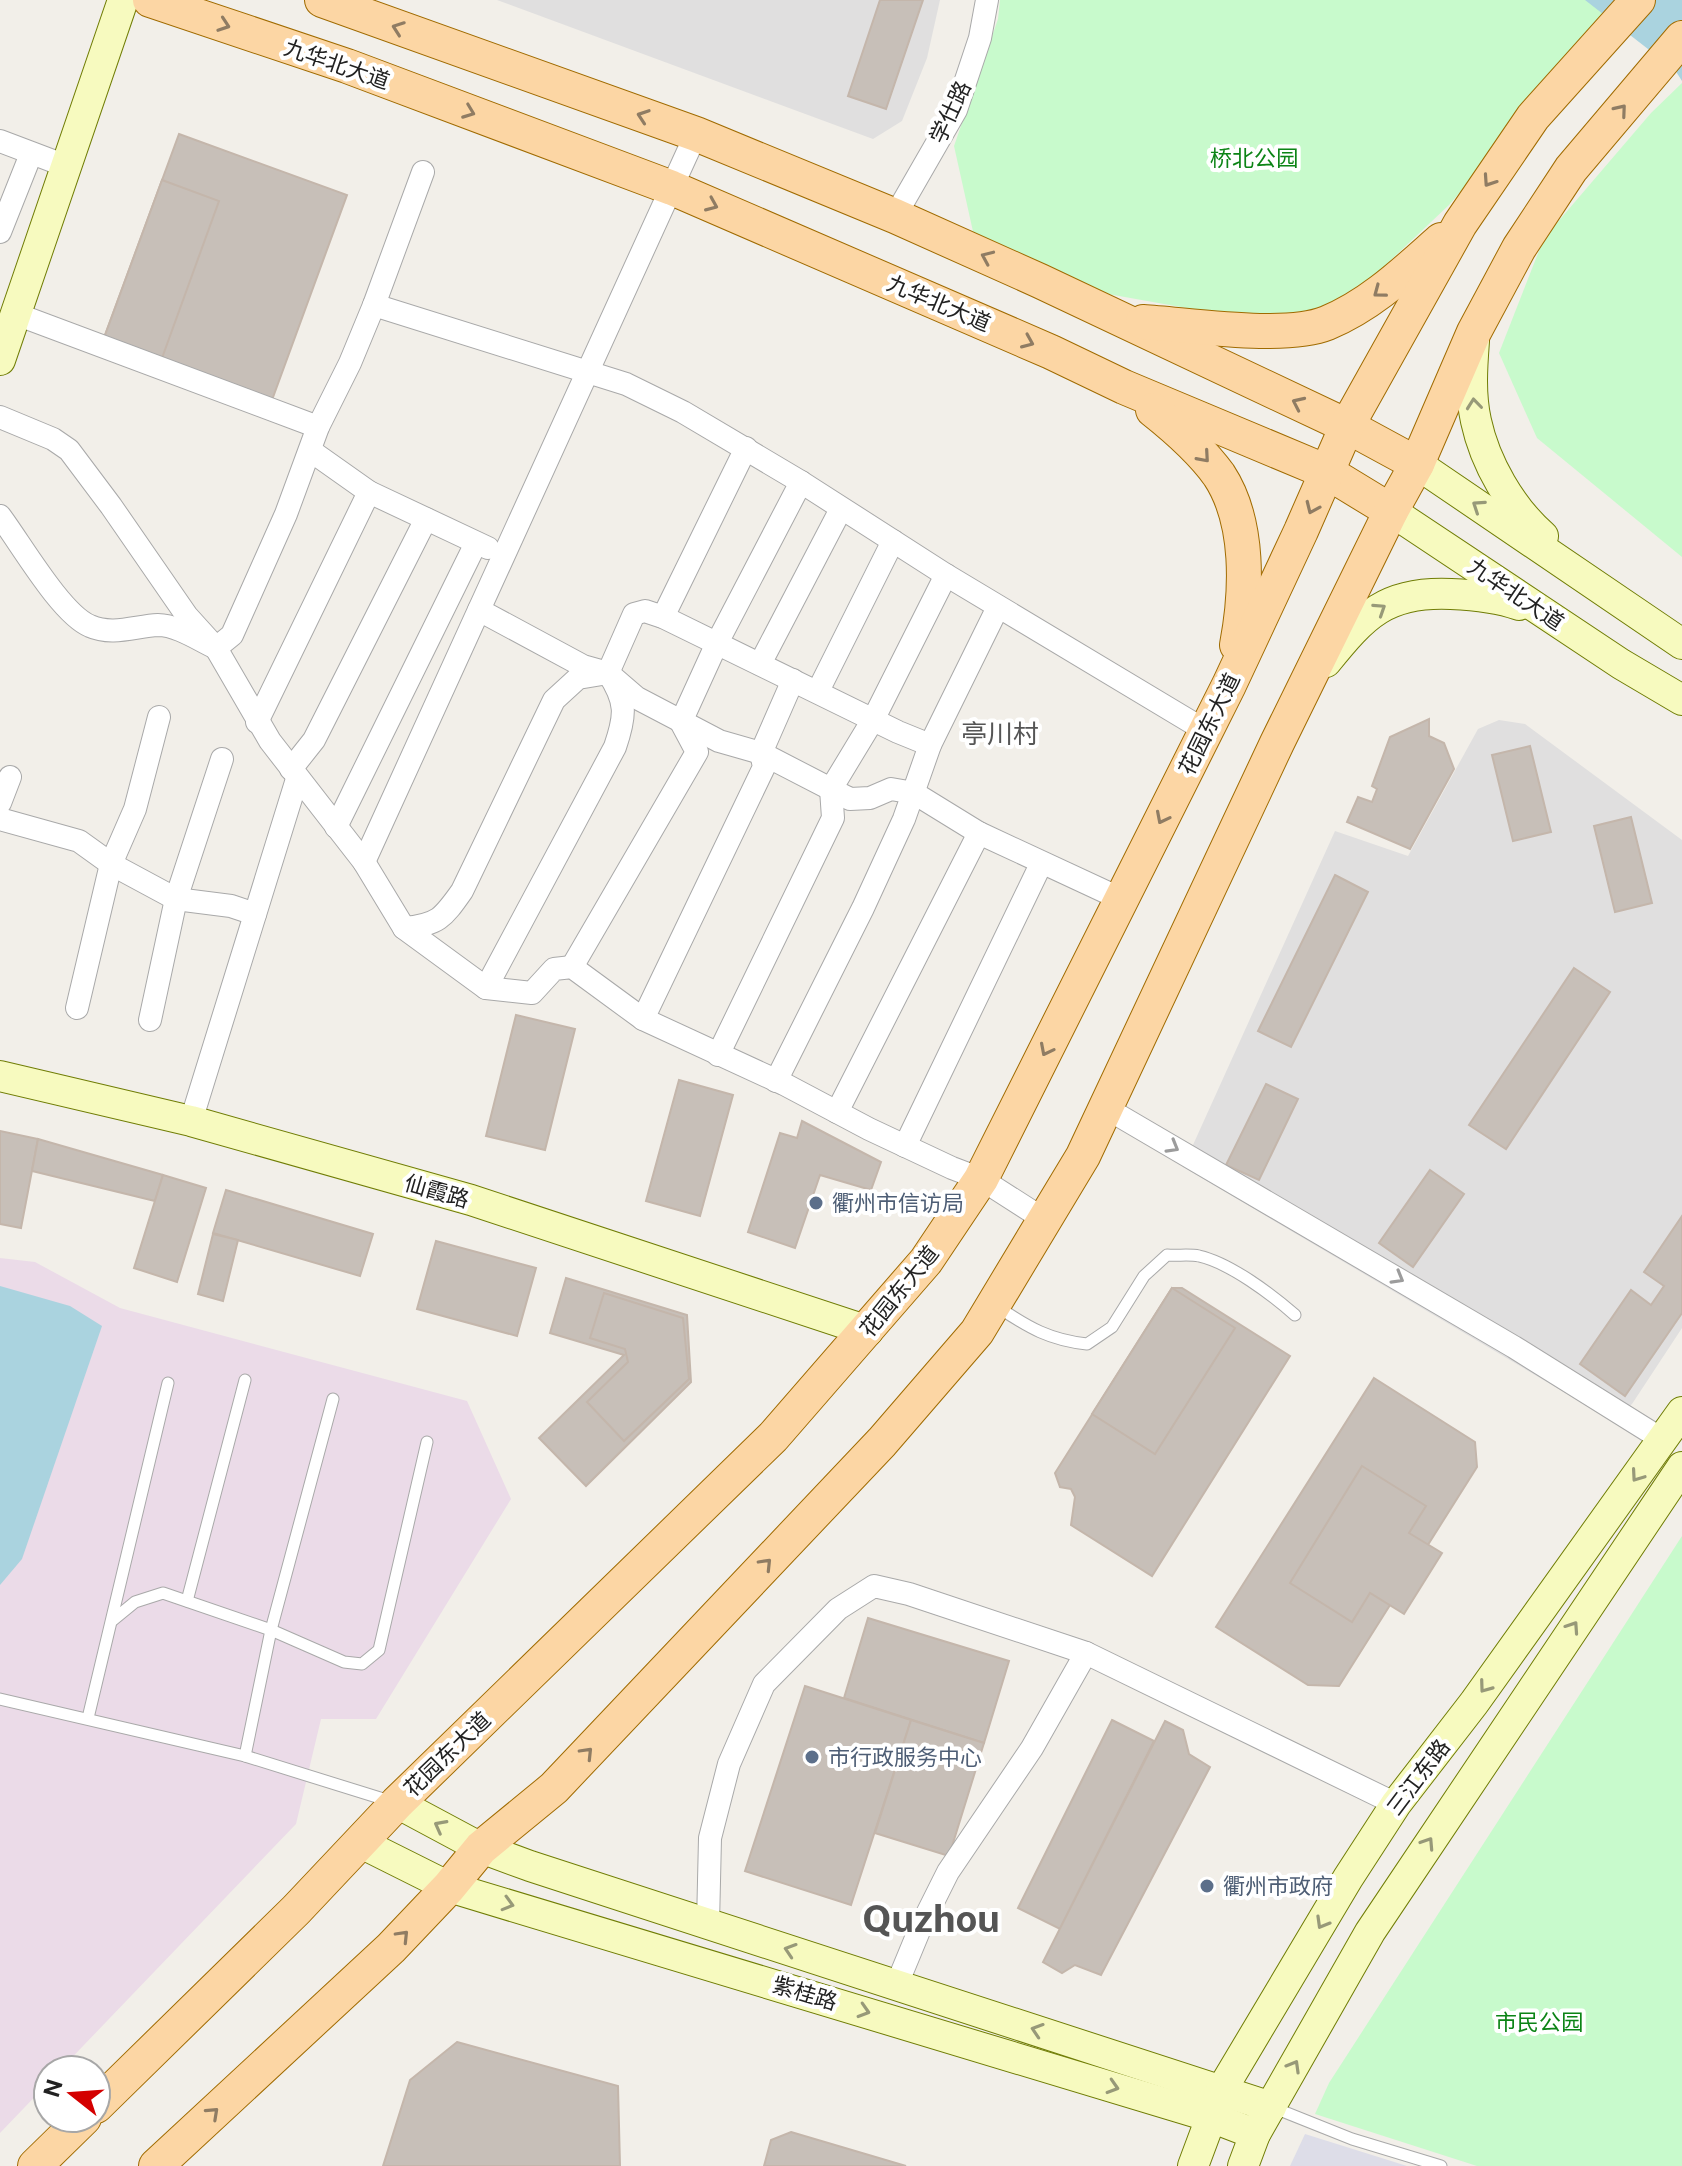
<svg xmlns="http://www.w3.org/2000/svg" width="1682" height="2166" font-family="'Public Sans','Noto Sans SC',sans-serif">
<rect width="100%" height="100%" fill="#f2efe9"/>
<g fill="#e0dfdf">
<polygon points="497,0 940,0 927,58 902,121 873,139"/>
<polygon points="1499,720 1525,724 1682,840 1682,1328 1632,1404 1613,1421 1183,1167 1335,831 1408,856 1478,729"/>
</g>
<polygon fill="#ebdbe8" points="0,1258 35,1262 120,1308 467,1401 511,1499 376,1719 321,1719 296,1824 60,2070 48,2070 48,2083 0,2133"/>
<g fill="#c8facc">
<polygon points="1000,0 1599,0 1614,12 1449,205 1375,275 1313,314 1248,319 1108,294 974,236 954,146 998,19"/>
<polygon points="1682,83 1682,557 1537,438 1499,353 1544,238 1651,113"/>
<polygon points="1682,1536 1682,2166 1477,2166 1315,2114 1329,2083"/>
</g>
<polygon fill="#dddde8" points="1305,2134 1407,2166 1290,2166"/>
<g fill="#aad3df">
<polygon points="1585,0 1682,0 1682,81 1675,70"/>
<polygon points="0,1286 70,1306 102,1326 22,1559 0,1585"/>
</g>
<g fill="#c7bfb8" stroke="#c4b6ab" stroke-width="2">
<polygon points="880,0 923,0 886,109 848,96"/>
<polygon points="179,134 347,195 272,400 104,338"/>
<polygon points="162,180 219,201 162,358 104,338"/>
<polygon points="1429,719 1429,736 1444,743 1454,769 1410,849 1347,822 1358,797 1372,802 1377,789 1372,786 1390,737"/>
<polygon points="1530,746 1551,832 1513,841 1492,755"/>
<polygon points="1631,817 1652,903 1615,912 1594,826"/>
<polygon points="1335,875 1368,892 1291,1047 1258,1031"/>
<polygon points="1574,968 1610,992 1506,1149 1469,1125"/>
<polygon points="516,1015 575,1029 545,1150 486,1136"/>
<polygon points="679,1080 733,1095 700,1216 646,1201"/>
<polygon points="1266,1084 1298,1099 1259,1180 1226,1165"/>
<polygon points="802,1121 881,1162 871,1190 820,1175 795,1248 748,1232 780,1133 797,1138"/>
<polygon points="0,1131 38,1139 21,1228 0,1224"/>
<polygon points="38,1139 163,1175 155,1201 32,1171"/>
<polygon points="1430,1170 1464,1194 1413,1267 1379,1243"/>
<polygon points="163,1175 206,1188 177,1282 134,1268"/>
<polygon points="226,1190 373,1234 360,1276 213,1233"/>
<polygon points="1682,1216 1682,1313 1625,1396 1580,1364 1631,1290 1651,1305 1664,1286 1644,1272"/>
<polygon points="213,1234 238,1240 223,1301 198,1294"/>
<polygon points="436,1241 536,1268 517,1336 417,1309"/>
<polygon points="566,1278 687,1315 691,1382 586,1486 539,1438 624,1355 550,1333"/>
<polygon points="1172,1288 1182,1288 1290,1356 1152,1576 1071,1525 1075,1497 1071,1489 1060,1487 1055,1473"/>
<polygon points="1172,1288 1235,1328 1155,1454 1092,1414"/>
<polygon points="604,1293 683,1318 689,1379 624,1441 587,1402 628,1362 625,1349 590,1338"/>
<polygon points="1374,1378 1475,1442 1477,1467 1339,1686 1308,1685 1216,1627"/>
<polygon points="1362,1466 1426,1506 1409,1533 1442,1553 1404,1614 1370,1593 1352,1622 1290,1583"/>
<polygon points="868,1618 1009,1661 984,1743 844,1698"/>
<polygon points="805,1686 911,1720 851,1905 745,1871"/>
<polygon points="911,1720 984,1743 949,1856 875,1833"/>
<polygon points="1112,1720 1154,1741 1060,1929 1018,1908"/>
<polygon points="1165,1721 1183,1730 1189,1754 1210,1767 1101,1975 1075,1965 1062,1973 1043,1962"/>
<polygon points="457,2042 618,2086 620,2166 383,2166 410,2080"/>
<polygon points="791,2132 906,2166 764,2166 771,2140"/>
</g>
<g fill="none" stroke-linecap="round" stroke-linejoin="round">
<defs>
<g id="lane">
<path d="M998,1307c31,21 52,33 89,37l25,-17 32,-51 23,-21c10,1 22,-1 32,1 31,7 72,38 96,59"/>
<polyline points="187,1601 245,1380"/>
<polyline points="113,1620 135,1602 163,1593 271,1630 344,1662 362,1664 379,1650 427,1442"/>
<polyline points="0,1699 245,1756 393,1802"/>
<polyline points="88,1718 168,1383"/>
<polyline points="245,1756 271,1630 333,1399"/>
<polyline points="1272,2107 1352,2139 1441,2166"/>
</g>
<g id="street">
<polyline points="0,141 66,166"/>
<polyline points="895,216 956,110 980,38 987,0"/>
<polyline points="0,232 31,154"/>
<polyline points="374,305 626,384 683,412 801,482 946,575 1206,731"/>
<polyline points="16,314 318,427"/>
<polyline points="0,417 53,439 69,450 111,506 187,616 216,648 270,741 364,862 404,928 486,988 532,993 554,969 572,967 643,1019 784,1084 869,1129 952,1168 981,1179 1045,1220"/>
<polyline points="311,451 369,492 488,548"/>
<path d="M0,516c21,28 61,98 90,110 22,10 46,0 68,-1 19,0 41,15 58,23l16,-13 54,-121 32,-87 32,-64 24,-58 49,-133"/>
<polyline points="479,610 583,666 608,673 637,698 719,741 761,753 850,799 870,798 891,789 914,793 979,833 1121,899"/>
<polyline points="663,617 746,448"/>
<polyline points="760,664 841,509"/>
<polyline points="818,691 893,541"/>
<polyline points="257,722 369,492"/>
<polyline points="291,769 314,740 426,519"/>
<polyline points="0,803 10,777"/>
<polyline points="0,819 79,841 111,864 176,899 231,906 255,914"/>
<polyline points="336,827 476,543"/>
<polyline points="364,862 696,134"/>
<path d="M404,928c34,-3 39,-10 58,-37l92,-191 24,-22 24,-4"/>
<polyline points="572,967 697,752 681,722 717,643 801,482"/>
<path d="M486,988l129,-241c11,-32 12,-45 -7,-74l26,-59 11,-3 18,6 235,115 32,13"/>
<polyline points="77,1008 111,864 135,809 159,717"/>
<polyline points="643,1019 764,767 761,753 793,680"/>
<polyline points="150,1020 176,899 222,759"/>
<polyline points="718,1055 833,818 831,789 874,718 946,575"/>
<polyline points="776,1081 863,908 904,819 930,745 998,607"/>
<polyline points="1106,1108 1514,1347 1663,1440"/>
<polyline points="837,1112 979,833"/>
<polyline points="191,1121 297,779"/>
<polyline points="905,1146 1041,864"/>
<polyline points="708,1924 710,1838 729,1764 764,1684 838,1609 874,1586 909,1594 1086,1653 1396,1804"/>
<polyline points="897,1984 921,1926 948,1872 1032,1748 1086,1653"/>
</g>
<g id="secondary">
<path d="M1474,341c-2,26 -4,53 2,80 9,42 35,87 67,115"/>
<polyline points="0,360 123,0"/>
<polyline points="1417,464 1682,644"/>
<polyline points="1391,511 1621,664 1682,700"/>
<path d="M1326,662c38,-47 60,-71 125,-68 23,1 46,3 68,11"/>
<polyline points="0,1076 191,1121 471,1200 868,1331"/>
<polyline points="397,1803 481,1848 530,1866 1271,2107"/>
<polyline points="359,1842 449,1887 1211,2117 1255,2134"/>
<polyline points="1193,2166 1221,2091 1348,1878 1396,1804 1474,1703 1682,1412"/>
<polyline points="1243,2166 1255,2134 1370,1932 1682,1467"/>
</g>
<g id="primary">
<polyline points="150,0 347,66 672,188 1051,352 1124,387 1327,472 1391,511"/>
<polyline points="322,0 696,134 895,216 1040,281 1347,426 1417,464"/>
<path d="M1143,322c48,3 142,18 184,1 44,-18 79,-52 114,-83"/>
<path d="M1153,410c24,19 48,40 66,65 31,47 28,117 18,170"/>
<polyline points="96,2106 296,1910 397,1803 773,1437 926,1261 981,1179 1229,685 1301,531 1347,426 1460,224 1533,117 1638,0"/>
<polyline points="35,2166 84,2118"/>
<polyline points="156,2166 391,1948 449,1887 481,1848 554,1788 882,1442 977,1332 1083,1156 1277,743 1391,511 1417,464 1474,332 1519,248 1571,169 1682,38"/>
</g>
</defs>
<use href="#lane" stroke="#a9a9a9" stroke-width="13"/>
<use href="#street" stroke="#a9a9a9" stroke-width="24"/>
<use href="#secondary" stroke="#707d05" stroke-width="32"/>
<use href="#primary" stroke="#a06b00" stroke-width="36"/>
<use href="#lane" stroke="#fff" stroke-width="11"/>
<use href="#street" stroke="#fff" stroke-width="22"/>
<use href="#secondary" stroke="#f7fabf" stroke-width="30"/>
<use href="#primary" stroke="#fcd6a4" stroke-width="34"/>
</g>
<defs><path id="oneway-chevron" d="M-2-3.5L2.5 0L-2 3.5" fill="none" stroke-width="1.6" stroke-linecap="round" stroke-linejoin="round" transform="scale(2)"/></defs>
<g stroke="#8f7c63">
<use href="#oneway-chevron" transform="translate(224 25) rotate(19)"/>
<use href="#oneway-chevron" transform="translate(398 28) rotate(-160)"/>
<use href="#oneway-chevron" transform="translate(1621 110) rotate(-50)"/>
<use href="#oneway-chevron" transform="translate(469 112) rotate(21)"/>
<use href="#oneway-chevron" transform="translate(643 116) rotate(-161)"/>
<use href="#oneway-chevron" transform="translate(1489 181) rotate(124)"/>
<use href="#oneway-chevron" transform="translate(712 205) rotate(23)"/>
<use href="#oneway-chevron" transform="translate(987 257) rotate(-156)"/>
<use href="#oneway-chevron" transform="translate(1379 292) rotate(143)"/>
<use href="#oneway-chevron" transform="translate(1028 342) rotate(23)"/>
<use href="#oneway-chevron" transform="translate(1298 403) rotate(-155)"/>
<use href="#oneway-chevron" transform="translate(1204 457) rotate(49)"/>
<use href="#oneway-chevron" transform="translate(1312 508) rotate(114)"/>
<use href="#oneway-chevron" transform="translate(1162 818) rotate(117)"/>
<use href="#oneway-chevron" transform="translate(1046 1050) rotate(117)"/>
<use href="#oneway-chevron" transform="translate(766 1564) rotate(-46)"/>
<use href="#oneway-chevron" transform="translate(587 1753) rotate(-46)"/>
<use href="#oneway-chevron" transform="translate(403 1936) rotate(-46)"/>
<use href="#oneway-chevron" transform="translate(213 2113) rotate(-43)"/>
</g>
<g stroke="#979978">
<use href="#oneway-chevron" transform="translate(1474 404) rotate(-96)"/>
<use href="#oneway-chevron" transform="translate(1478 506) rotate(-146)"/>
<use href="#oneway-chevron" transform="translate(1380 609) rotate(-33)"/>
<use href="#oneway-chevron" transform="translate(1637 1476) rotate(125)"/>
<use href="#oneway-chevron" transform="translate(1573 1627) rotate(-56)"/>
<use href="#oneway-chevron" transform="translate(1485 1687) rotate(126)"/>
<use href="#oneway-chevron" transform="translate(440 1826) rotate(-152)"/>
<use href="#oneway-chevron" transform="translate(1428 1843) rotate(-57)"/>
<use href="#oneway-chevron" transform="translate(508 1904) rotate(16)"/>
<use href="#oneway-chevron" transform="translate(1322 1923) rotate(120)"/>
<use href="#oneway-chevron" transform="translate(790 1950) rotate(-162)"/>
<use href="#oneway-chevron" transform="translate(864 2011) rotate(17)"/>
<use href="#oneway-chevron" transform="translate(1037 2030) rotate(-162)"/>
<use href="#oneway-chevron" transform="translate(1294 2066) rotate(-60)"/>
<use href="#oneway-chevron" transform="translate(1113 2087) rotate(17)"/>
</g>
<g stroke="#9c9c9c">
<use href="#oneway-chevron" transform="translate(1173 1147) rotate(30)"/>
<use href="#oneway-chevron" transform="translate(1398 1278) rotate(30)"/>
</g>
<g fill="#5c6f8a" stroke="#fff" stroke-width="3">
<circle cx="816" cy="1203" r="8"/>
<circle cx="812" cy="1757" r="8"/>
<circle cx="1207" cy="1886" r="8"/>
</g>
<g text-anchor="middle" stroke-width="8" stroke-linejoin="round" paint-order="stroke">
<g font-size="22" fill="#222" stroke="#fff">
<text transform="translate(337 64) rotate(19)" y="8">九华北大道</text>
<text transform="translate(950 112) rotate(-65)" y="8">学仕路</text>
<text transform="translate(939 303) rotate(23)" y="8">九华北大道</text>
<text transform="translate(1516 594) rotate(34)" y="8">九华北大道</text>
<text transform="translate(1209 724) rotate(-64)" y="8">花园东大道</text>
<text transform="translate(437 1191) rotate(16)" y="8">仙霞路</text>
<text transform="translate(899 1291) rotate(-51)" y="8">花园东大道</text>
<text transform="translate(447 1754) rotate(-44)" y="8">花园东大道</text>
<text transform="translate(1418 1777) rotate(-53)" y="8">三江东路</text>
<text transform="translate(805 1993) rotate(17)" y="8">紫桂路</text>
</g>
<g font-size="22" fill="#0c8416" stroke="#fff">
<text x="1254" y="166">桥北公园</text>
<text x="1539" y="2030">市民公园</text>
</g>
<g font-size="22" fill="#4e5e75" stroke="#fff" text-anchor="start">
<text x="832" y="1211">衢州市信访局</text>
<text x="828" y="1765">市行政服务中心</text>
<text x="1223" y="1894">衢州市政府</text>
</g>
<g font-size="26" fill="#555" stroke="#fff">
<text x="1000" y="743">亭川村</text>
</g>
<g font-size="38" font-weight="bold" fill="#555" stroke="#fff">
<text x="931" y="1932">Quzhou</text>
</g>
</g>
<g transform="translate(72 2094) rotate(287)"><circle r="38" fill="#ffffff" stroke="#a7a7a7" stroke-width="2"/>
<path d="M0-6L14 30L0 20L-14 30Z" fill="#d40000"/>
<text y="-12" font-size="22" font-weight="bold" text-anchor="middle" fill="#222222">N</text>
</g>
</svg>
